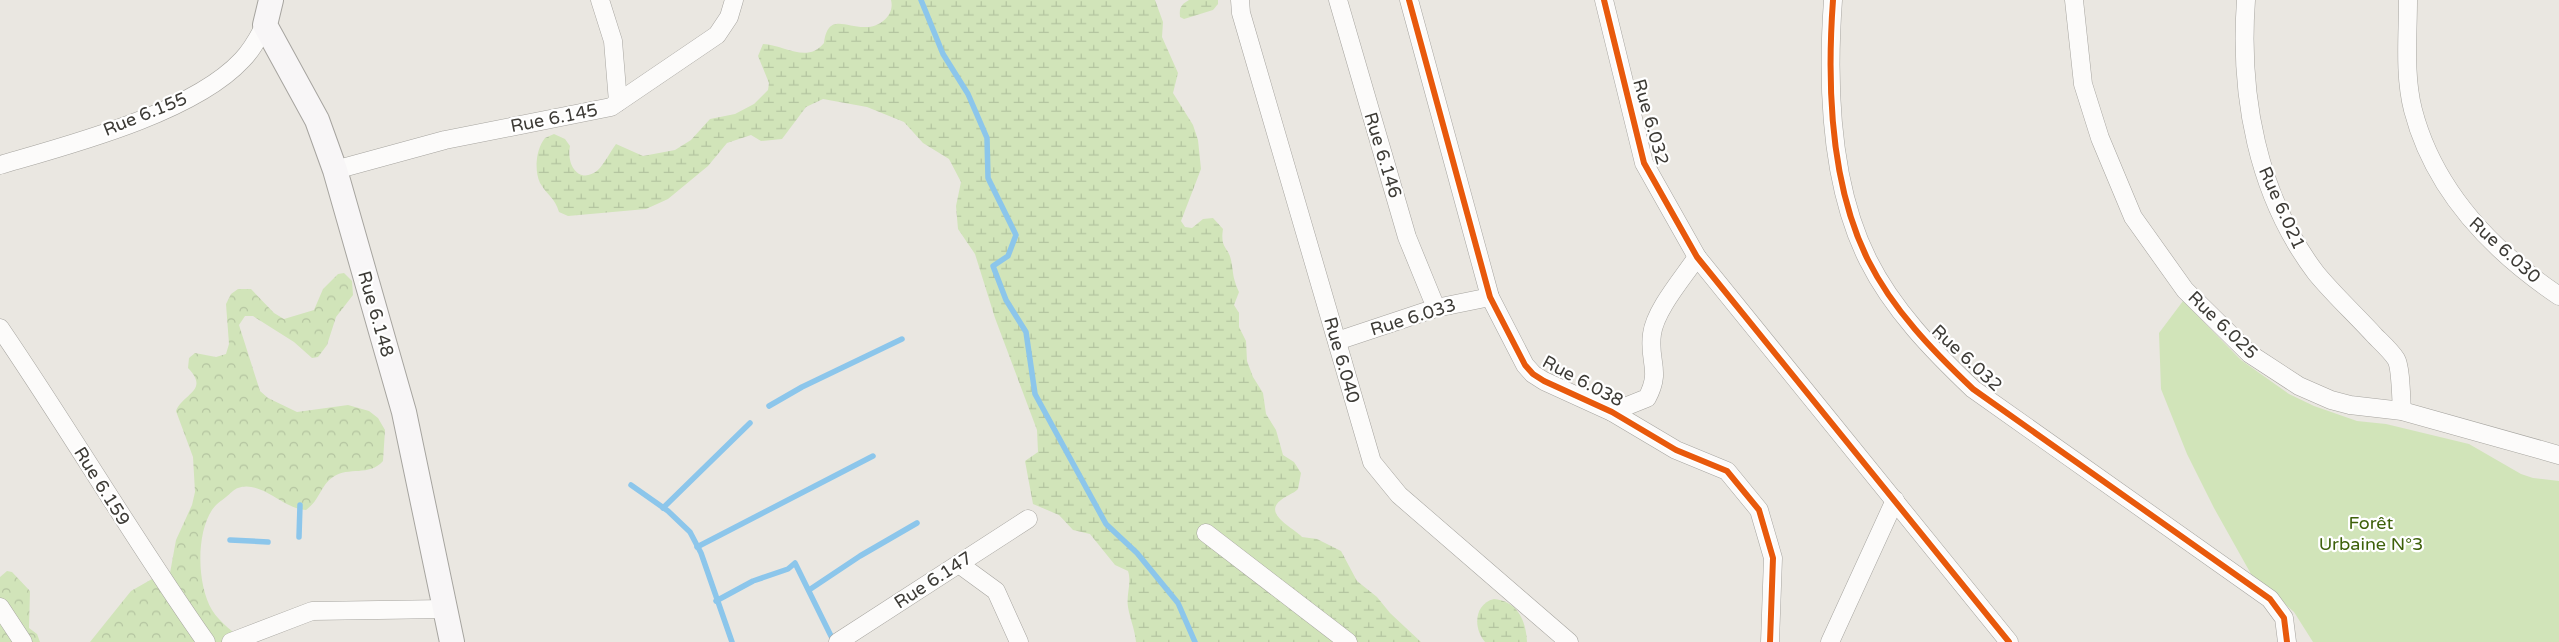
<svg xmlns="http://www.w3.org/2000/svg" width="2559" height="642" font-family="'Varela Round',sans-serif">
<defs>
<pattern id="forest-crowns" width="20" height="18" patternUnits="userSpaceOnUse" patternTransform="scale(1.25)"><rect width="20" height="18" fill="#d1e4b9"/><path d="M2 6a3 3 0 1 1 6 0M12 15a3 3 0 1 1 6 0" fill="none" stroke="#b4c4a0"/></pattern>
<pattern id="wetland-marsh" width="20" height="14" patternUnits="userSpaceOnUse" patternTransform="scale(1.25)"><rect width="20" height="14" fill="#d1e4b9"/><path d="M1 5h8M5 5V1M11 12h8M15 12V8" fill="none" stroke="#b4c4a0"/></pattern>
</defs>
<rect width="100%" height="100%" fill="#eae7e1"/>
<g fill="url(#forest-crowns)">
<path d="M344,273l8,8 1,14 -17,22 -9,28 -9,12 -6,1 -18,-16 -41,-26h-8l-6,9 21,66 8,7 29,14 51,-7 21,6 9,7 7,12 -2,31c-14,16 -34,5 -50,16 -13,9 -13,23 -27,33 -23,-1 -44,-30 -68,-22 -4,1 -8,6 -12,9 -5,4 -10,7 -14,13 -16,24 -15,75 0,100 8,13 22,22 33,32h-155l41,-51 21,-12 10,7 6,-2 8,-44 16,-35 3,-13 -2,-35 -17,-46c7,-18 34,-20 12,-43l1,-10 6,-5 21,4 10,-3 3,-10 -3,-40 5,-10 7,-5h13l23,24 10,6 30,-9 9,-21 15,-15z"/>
<polygon points="7,571 12,572 30,591 29,628 37,634 40,642 0,642 0,577"/>
</g>
<g fill="url(#wetland-marsh)">
<path d="M891,0h264l8,22 -1,15 16,36 -5,20 20,32 5,15 3,29 -20,52 4,6 7,1 11,-9 10,-1 10,11c-3,20 5,17 8,31 3,15 1,16 8,32l-5,13 5,8v14l7,14 1,20 6,16 10,16 3,21 10,16 7,25 11,7 7,11 -3,16c-5,5 -11,6 -17,11 -19,14 13,28 21,37l15,2 24,12 16,30 20,16 13,16 31,29h-285c-1,-12 -6,-23 -8,-35 -2,-13 4,-24 0,-36l-13,-6 -25,-31 -17,-4 -14,-15 -26,-11 -8,-43 13,-9 -1,-22 -42,-112 -20,-64 -17,-25 -2,-23 5,-24 -12,-23 -26,-16 -19,-21 -37,-15 -44,-8 -17,8 -24,32 -21,2 -10,-6 -24,8 -19,23 -40,33 -22,10 -78,7 -9,-4c-4,-14 -12,-17 -19,-29 -6,-13 -4,-34 5,-45l9,-4 11,5 5,7c-4,20 10,39 28,24 7,-7 12,-18 18,-26l27,12 32,-6 16,-10 19,-21 25,-5 19,-10 14,-14 1,-7 -11,-27 5,-12c22,1 44,20 61,-1 4,-31 22,-15 42,-16 14,0 29,-12 25,-27z"/>
<path d="M1189,0h29v4l-5,6 -29,9 -4,-2c-1,-10 1,-12 9,-17z"/>
<path d="M1494,599c23,2 32,21 33,43h-42c-12,-14 -11,-38 9,-43z"/>
</g>
<polygon fill="#d1e4b9" points="2183,301 2241,360 2289,394 2314,406 2357,421 2386,424 2469,444 2521,474 2533,478 2559,481 2559,642 2313,642 2294,612 2251,574 2214,508 2187,454 2161,389 2159,333"/>
<g fill="none" stroke-linecap="round" stroke-linejoin="round">
<g stroke="#8cc6eb" stroke-width="5.5">
<polyline points="921,0 943,54 968,94 987,138 988,178 1016,235 1008,256 993,266 1006,300 1026,332 1035,394 1106,524 1137,553 1178,603 1195,642"/>
<polyline points="769,406 802,387 902,339"/>
<polyline points="631,485 668,511 690,532 701,553 732,642"/>
<polyline points="663,508 750,423"/>
<polyline points="299,537 300,505"/>
<polyline points="230,540 268,542"/>
<polyline points="697,547 873,456"/>
<polyline points="809,590 860,556 917,523"/>
<polyline points="716,601 753,581 788,569 795,563 831,636"/>
</g>
<defs>
<g id="street">
<polyline points="600,0 613,41 618,102"/>
<polyline points="1240,0 1241,13 1372,462 1399,495 1569,642"/>
<polyline points="1338,0 1407,237 1436,308"/>
<polyline points="1409,0 1490,297 1525,365 1533,374 1544,381 1612,412 1676,450 1727,471 1759,510 1773,558 1770,642"/>
<polyline points="1604,0 1644,163 1697,257 2009,642"/>
<path d="M1833,0c-6,83 -3,184 35,260 25,50 65,91 105,129l297,210 14,19 3,24"/>
<polyline points="2074,0 2083,84 2100,138 2133,217 2185,290 2250,354 2299,386 2331,400 2350,405 2402,411 2559,455"/>
<path d="M2246,0c-7,95 11,195 70,273 18,22 40,42 59,63 7,7 16,15 21,23 5,8 5,40 6,52"/>
<path d="M2408,0c0,36 -4,75 5,110 21,81 78,140 146,186"/>
<path d="M0,165c69,-20 193,-52 242,-105 10,-10 16,-22 23,-35"/>
<polyline points="335,170 445,140 611,107 717,35 729,17 734,0"/>
<path d="M0,328c71,104 134,212 206,314"/>
<polyline points="1337,341 1436,308 1490,297"/>
<path d="M1612,412l35,-14c15,-28 1,-36 5,-64 3,-24 31,-56 45,-77"/>
<polyline points="1206,533 1348,642"/>
<polyline points="959,564 996,591 1019,642"/>
<polyline points="0,607 23,642"/>
<polyline points="231,642 312,611 445,609"/>
<polyline points="838,642 1028,519"/>
<polyline points="1830,642 1895,500"/>
</g>
<polyline id="secondary" points="271,0 265,25 317,120 335,170 404,412 452,642"/>
</defs>
<use href="#street" stroke="#a6a49f" stroke-width="19"/>
<use href="#secondary" stroke="#a6a49f" stroke-width="26"/>
<use href="#street" stroke="#fcfbfa" stroke-width="18"/>
<use href="#secondary" stroke="#f8f6f7" stroke-width="24"/>
<defs>
<g id="cycleway">
<polyline points="1409,0 1490,297 1525,365 1533,374 1544,381 1612,412 1676,450 1727,471 1759,510 1773,558 1770,642"/>
<polyline points="1604,0 1644,163 1697,257 2009,642"/>
<path d="M1833,0c-6,83 -3,184 35,260 25,50 65,91 105,129l297,210 14,19 3,24"/>
</g>
</defs>
<use href="#cycleway" stroke="#fff" stroke-width="9"/>
<use href="#cycleway" stroke="#e8590c" stroke-width="6"/>
</g>
<g text-anchor="middle" stroke-width="4.5" stroke-linejoin="round" paint-order="stroke">
<g font-size="18" fill="#3d3b36" stroke="#fff">
<text transform="translate(145 114) rotate(-22)" y="6">Rue 6.155</text>
<text transform="translate(554 118) rotate(-11)" y="6">Rue 6.145</text>
<text transform="translate(1651 122) rotate(74)" y="6">Rue 6.032</text>
<text transform="translate(1383 155) rotate(73)" y="6">Rue 6.146</text>
<text transform="translate(2282 208) rotate(66)" y="6">Rue 6.021</text>
<text transform="translate(2505 250) rotate(42)" y="6">Rue 6.030</text>
<text transform="translate(376 314) rotate(74)" y="6">Rue 6.148</text>
<text transform="translate(1413 317) rotate(-17)" y="6">Rue 6.033</text>
<text transform="translate(2223 325) rotate(44)" y="6">Rue 6.025</text>
<text transform="translate(1967 358) rotate(43)" y="6">Rue 6.032</text>
<text transform="translate(1342 360) rotate(74)" y="6">Rue 6.040</text>
<text transform="translate(1583 381) rotate(28)" y="6">Rue 6.038</text>
<text transform="translate(102 486) rotate(58)" y="6">Rue 6.159</text>
<text transform="translate(933 580) rotate(-33)" y="6">Rue 6.147</text>
</g>
<g font-size="18" fill="#3e610b" stroke="#fff">
<text x="2371" y="529">Forêt<tspan x="2371" dy="21">Urbaine N°3</tspan></text>
</g>
</g>
</svg>
